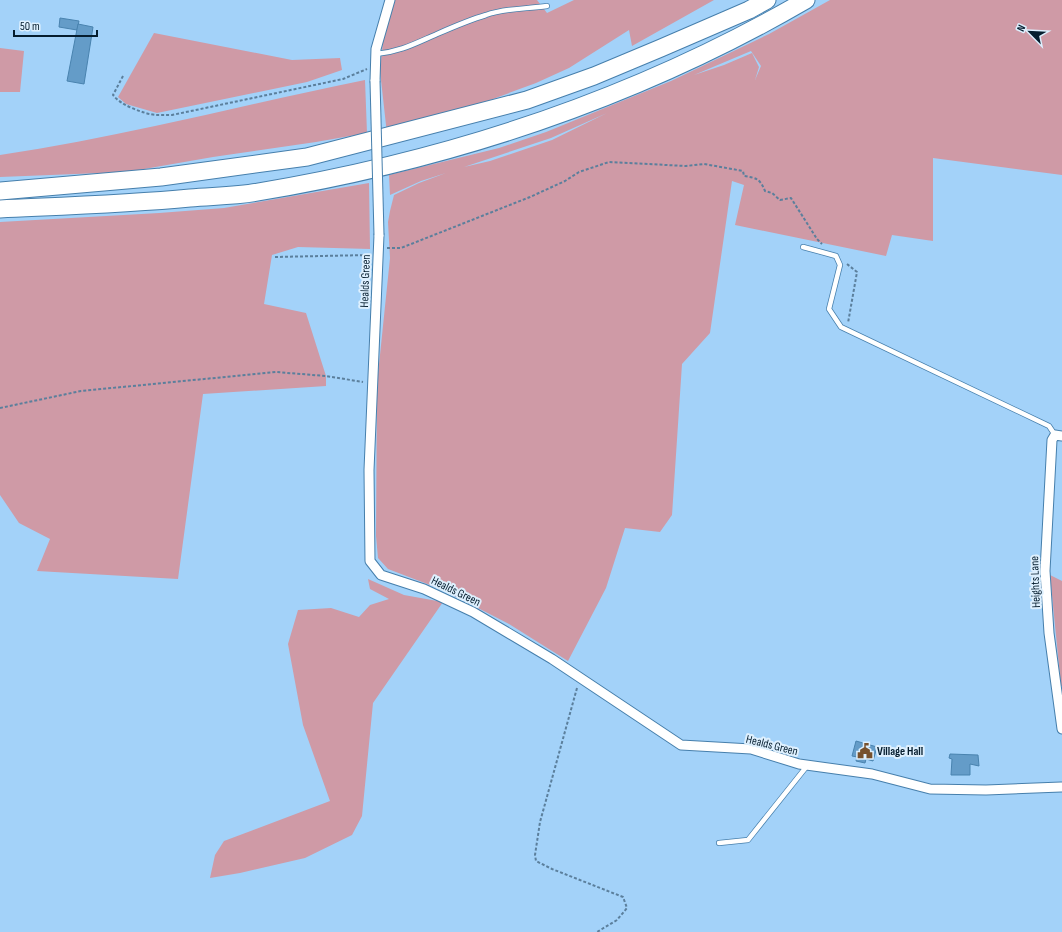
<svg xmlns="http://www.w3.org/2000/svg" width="1062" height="932" font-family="'Sofia Sans Condensed',sans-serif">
<rect width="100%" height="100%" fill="#a3d2f9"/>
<g fill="#cf9aa6" fill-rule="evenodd">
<polygon points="395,0 537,0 547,13 574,0 714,0 632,46 629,30 569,68 536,83 482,103 387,134 380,71 383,41"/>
<path d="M830,0h232v175l-129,-17v83l-41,-6 -6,21 -151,-31 9,-40 -12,-4 -22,152 -28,31 -10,151 -12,17 -35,-4 -19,60 -38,73 -59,-37 -66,-34 -55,-21 -10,-11 -2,-22 1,-152 13,-126 -2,-36 2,-11 4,-16 25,-12 27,-10 -25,8 -31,14 -1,-20 110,-27 47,-16 125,-51 98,-47zM751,51l10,15 -6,14 4,-13 -7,-14 -28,12 -30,10zM607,113l-55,27 -62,21 -26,6 87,-29z"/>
<polygon points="154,33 292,60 340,58 342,70 307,82 157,113 126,104 118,97"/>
<polygon points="0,48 24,51 20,92 0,92"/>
<path d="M365,80l2,53 -51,9 -103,15 -86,15 -127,5v-22c52,-8 104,-18 155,-29 70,-15 140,-32 210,-46z"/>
<polygon points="369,183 370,249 298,247 272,255 264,304 306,313 326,376 326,386 203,394 178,579 37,571 50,539 19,523 0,495 0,222 159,213 224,208"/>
<polygon points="1050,575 1062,581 1062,686 1061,686"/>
<polygon points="368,579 404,595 443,602 373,703 362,816 352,835 305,858 240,873 210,878 215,855 224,841 330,801 303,725 288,644 298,610 331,608 359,617 370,605 389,599 370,589"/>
</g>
<g fill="#649cc8" stroke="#4983af">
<polygon points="60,18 79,21 77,30 59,27"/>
<polygon points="78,24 93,27 84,84 67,81"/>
<polygon points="856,741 877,747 873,761 866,759 865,763 856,761 857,757 852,756"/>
<polygon points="950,754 978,755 979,766 970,764 970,775 951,775 952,759 949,758"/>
</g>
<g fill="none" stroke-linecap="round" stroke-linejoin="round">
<defs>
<g id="service">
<path d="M376,54c24,-2 40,-11 61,-20 16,-7 32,-14 49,-19 19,-7 41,-6 61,-9"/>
<polyline points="803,247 836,256 840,265 829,309 841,327 1049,426 1055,435"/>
<polyline points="719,843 748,840 807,766"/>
</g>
<g id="minor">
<polyline points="375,81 376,49 390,0"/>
<polyline points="379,235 369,470 370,561 381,575 424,589 473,612 552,659 681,745 751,749 799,764 872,774 930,789 986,790 1061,787"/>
<polyline points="1062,436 1055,435 1052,440 1045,571 1049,633 1062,729"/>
</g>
<g id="motorway">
<polyline points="0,191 161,177 307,157 527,100 594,76 661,48 749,10 767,0"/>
<path d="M0,209c64,-3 127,-5 190,-11 22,-2 46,-2 68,-6 192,-32 379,-94 548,-192"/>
</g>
</defs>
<use href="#service" stroke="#467fac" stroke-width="6"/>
<use href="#minor" stroke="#467fac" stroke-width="11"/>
<use href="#motorway" stroke="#467fac" stroke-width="19"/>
<g stroke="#5b7f9c" stroke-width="2" stroke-dasharray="3 2" stroke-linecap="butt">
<path d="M123,76l-10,19c7,10 31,19 43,20 5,0 10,0 16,0l171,-36 24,-10"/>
<path d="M387,248h14l129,-51 35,-16 14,-9 30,-10 77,4 18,-2 39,7 1,5c13,2 16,3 21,15l7,2 8,7 11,-2 26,41 5,5"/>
<polyline points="275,257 369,255"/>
<polyline points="847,264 857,272 848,323"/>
<polyline points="0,408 81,391 276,372 326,376 363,382"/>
<polyline points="577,688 540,822 535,855 536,861 552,869 623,897 627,908 617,920 597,932"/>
</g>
<use href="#service" stroke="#fff" stroke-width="4.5"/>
<use href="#minor" stroke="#fff" stroke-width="9"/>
<use href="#motorway" stroke="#fff" stroke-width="17"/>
<defs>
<polyline id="minor-bridge" points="375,81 379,235"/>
</defs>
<use href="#minor-bridge" stroke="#467fac" stroke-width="11" stroke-linecap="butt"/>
<use href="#minor-bridge" stroke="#fff" stroke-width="9"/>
</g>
<defs>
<symbol id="civic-bare" viewBox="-9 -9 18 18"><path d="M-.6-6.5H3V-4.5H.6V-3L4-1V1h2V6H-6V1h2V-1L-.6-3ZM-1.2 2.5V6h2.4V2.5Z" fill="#77512d" stroke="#def0fe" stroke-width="2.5" paint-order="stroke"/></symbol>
</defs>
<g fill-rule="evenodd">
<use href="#civic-bare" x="854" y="740" width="22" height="22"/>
</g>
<g text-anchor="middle" stroke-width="4" stroke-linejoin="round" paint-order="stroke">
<g font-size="12" fill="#051d2e" stroke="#def0fe">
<text transform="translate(365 281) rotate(-88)" y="4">Healds Green</text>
<text transform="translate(1035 582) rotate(-92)" y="4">Heights Lane</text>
<text transform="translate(456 591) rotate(26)" y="4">Healds Green</text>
<text transform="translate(772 745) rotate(14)" y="4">Healds Green</text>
</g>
<g font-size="12" font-weight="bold" fill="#051d2e" stroke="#def0fe" text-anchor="start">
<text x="877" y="755">Village Hall</text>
</g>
</g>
<g transform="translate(1030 32) rotate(294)" stroke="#def0fe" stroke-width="3" paint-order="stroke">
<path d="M0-3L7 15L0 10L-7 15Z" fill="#051d2e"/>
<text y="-6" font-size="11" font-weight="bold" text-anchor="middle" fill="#051d2e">N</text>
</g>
<path d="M14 30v6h83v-6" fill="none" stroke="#051d2e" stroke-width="2"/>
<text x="20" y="30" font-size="12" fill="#051d2e" stroke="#def0fe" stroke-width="3" paint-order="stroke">50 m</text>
</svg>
